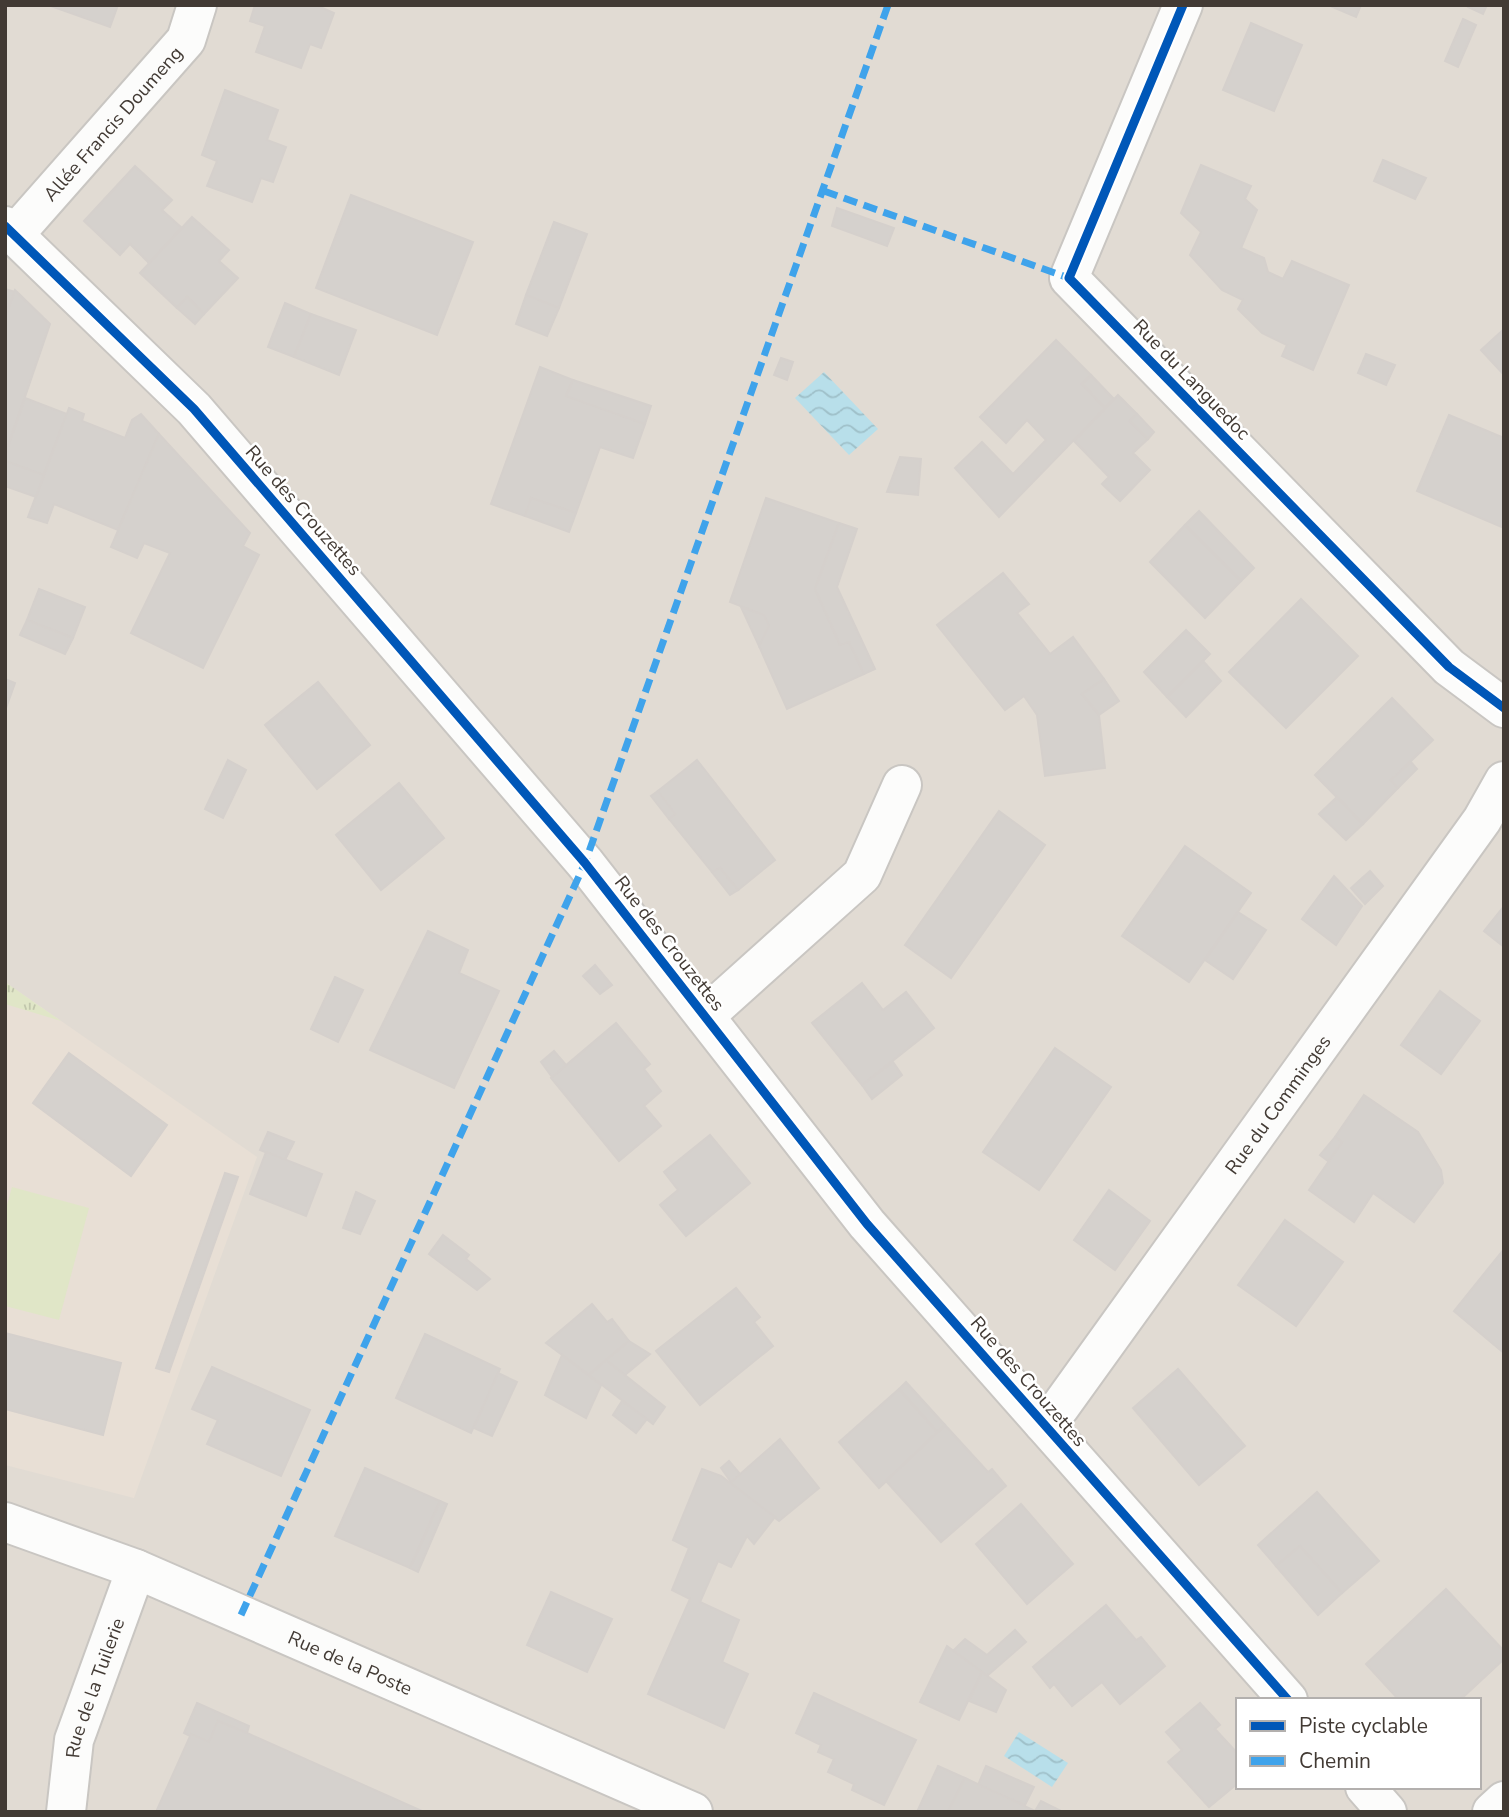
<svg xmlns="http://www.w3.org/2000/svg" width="1509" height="1817" font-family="'Nunito Sans',sans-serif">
<defs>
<pattern id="grass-tufts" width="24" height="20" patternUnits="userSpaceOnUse" patternTransform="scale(1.75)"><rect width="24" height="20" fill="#e0e6c7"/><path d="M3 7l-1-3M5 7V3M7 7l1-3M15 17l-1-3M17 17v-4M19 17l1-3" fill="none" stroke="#c1c6ac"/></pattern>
<pattern id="water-waves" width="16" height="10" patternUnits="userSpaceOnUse" patternTransform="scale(1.75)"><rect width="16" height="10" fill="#b8dfea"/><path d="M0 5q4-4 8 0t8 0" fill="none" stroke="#9fc0c9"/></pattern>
</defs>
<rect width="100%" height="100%" fill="#edeae6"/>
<path fill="#e1dbd3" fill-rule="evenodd" d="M5,5h1499v1807h-1499zM1238,1700h241v87h-241z"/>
<polygon fill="#e8dfd5" points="5,982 257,1157 134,1498 5,1465"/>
<polygon fill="url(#grass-tufts)" points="5,982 61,1021 5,1004"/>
<polygon fill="#e0e6c7" points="12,1187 89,1208 59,1320 5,1306 5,1212"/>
<g fill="url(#water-waves)">
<polygon points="824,372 878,429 849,455 795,398"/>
<polygon points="1019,1732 1068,1763 1052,1787 1004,1756"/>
</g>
<g fill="#d5d1cd" stroke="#d5d0cc" stroke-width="2">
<polygon points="48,5 118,5 110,27"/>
<polygon points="255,5 316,5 334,13 321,48 310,44 301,68 256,52 265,26 250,21"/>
<polygon points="1328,5 1361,5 1356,17"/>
<polygon points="1469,5 1487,5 1483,14 1468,7"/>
<polygon points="1463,19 1476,25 1458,67 1445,61"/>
<polygon points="1251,23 1302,45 1274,111 1223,90"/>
<polygon points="225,90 278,110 267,140 286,147 273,182 261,178 252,202 207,186 217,161 202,155"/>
<polygon points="1383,160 1426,178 1415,199 1374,181"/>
<polygon points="1201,165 1251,186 1245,199 1257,210 1241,248 1264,258 1268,272 1283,279 1292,261 1349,285 1313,370 1282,356 1287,345 1262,333 1238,309 1243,300 1222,290 1190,255 1201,232 1181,213"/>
<polygon points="135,166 172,200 162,210 182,228 149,263 130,244 120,255 84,221"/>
<polygon points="351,195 473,242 437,335 316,288"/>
<polygon points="837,208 894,228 887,246 832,226"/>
<polygon points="192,217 229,250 219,261 238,278 204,314 187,297 177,308 140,273"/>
<polygon points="554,222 587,234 559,308 526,295"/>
<polygon points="5,289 15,292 5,317"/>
<polygon points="15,290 50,324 5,455 5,317"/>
<polygon points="526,295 559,308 547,336 516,324"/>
<polygon points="187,297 204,314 195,324 177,308"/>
<polygon points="285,303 311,314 294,357 268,347"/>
<polygon points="311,314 356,330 339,375 294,357"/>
<polygon points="1504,329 1504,375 1481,350"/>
<polygon points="1056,340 1091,375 1082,384 1105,408 999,517 955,468 982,442 1013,474 1046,440 1027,420 1006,443 980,417"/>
<polygon points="1366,354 1395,365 1386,385 1358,373"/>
<polygon points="781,358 793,362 787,380 774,375"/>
<polygon points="540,367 573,380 566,396 645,424 633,458 600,447 576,513 531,498 525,516 491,504"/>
<polygon points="1091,375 1114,399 1105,408 1082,384"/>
<polygon points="573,380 651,406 645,424 566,396"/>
<polygon points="1118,395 1137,414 1130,421 1148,439 1133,453 1150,470 1120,501 1102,484 1109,477 1074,441"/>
<polygon points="25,398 67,414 44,475 5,461 5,455"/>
<polygon points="69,408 84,414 82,421 125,438 132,420 141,414 159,434 118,530 54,504 47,523 28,517"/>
<polygon points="1137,414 1154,432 1148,439 1130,421"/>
<polygon points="1449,415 1504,438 1504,528 1417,491"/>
<polygon points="159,434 250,533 243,546 259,555 203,668 131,633 170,553 144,543 137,558 111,547"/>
<polygon points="900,457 921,459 918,495 887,492"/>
<polygon points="5,461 44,475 36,497 5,486"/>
<polygon points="531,498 576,513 569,532 525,516"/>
<polygon points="766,498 839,523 815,589 840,645 849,642 864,674 787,709 759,646 769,626 764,615 730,602"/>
<polygon points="1199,511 1254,568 1241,581 1185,525"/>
<polygon points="839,523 857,529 837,587 875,669 864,674 849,642 840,645 815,589"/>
<polygon points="1185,525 1241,581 1205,618 1150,562"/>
<polygon points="1003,573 1029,604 1017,613 1050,654 1073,637 1104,679 1082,694 1099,715 1105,768 1045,776 1037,715 1024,696 1005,710 937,625"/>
<polygon points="39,589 85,607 73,638 27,620"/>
<polygon points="1301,599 1358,656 1286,728 1229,672"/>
<polygon points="741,607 764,615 769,626 759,646"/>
<polygon points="27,620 73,638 65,654 20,635"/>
<polygon points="1186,630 1210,654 1167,697 1144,672"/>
<polygon points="1203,661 1221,681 1186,717 1167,697"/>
<polygon points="5,679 15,683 5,711"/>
<polygon points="1104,679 1119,701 1099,715 1082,694"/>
<polygon points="318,682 370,745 317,789 265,725"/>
<polygon points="1392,698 1433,740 1391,780 1398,788 1363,824 1315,775"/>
<polygon points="228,760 246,770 223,818 205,809"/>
<polygon points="697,760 775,860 738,890 720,868 712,872 669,819 675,814 658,791"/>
<polygon points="1411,762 1417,769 1398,788 1391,780"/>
<polygon points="399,783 444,838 381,890 336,835"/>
<polygon points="658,791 675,814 669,819 651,796"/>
<polygon points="1337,797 1363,824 1346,840 1319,814"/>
<polygon points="999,811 1045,845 951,978 905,945"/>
<polygon points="1185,846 1251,893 1189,982 1122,936"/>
<polygon points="720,868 738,890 730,895 712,872"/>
<polygon points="1370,871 1383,886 1365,904 1351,888"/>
<polygon points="1334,876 1362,906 1336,945 1302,919"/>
<polygon points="1504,906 1504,947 1484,931"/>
<polygon points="1238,912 1266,930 1233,979 1205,960"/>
<polygon points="428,931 468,950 459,973 499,991 454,1088 370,1050"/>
<polygon points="595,965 612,985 600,994 583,976"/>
<polygon points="335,977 363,990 338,1042 311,1029"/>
<polygon points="862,983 883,1010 906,992 934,1028 862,1085 812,1023"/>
<polygon points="1440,991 1480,1021 1441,1074 1401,1045"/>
<polygon points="616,1023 650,1064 644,1069 661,1091 644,1106 661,1126 619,1161 551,1078"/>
<polygon points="1055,1048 1111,1087 1039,1190 983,1152"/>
<polygon points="554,1051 566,1065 552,1077 541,1062"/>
<polygon points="69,1053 167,1125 131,1176 33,1103"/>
<polygon points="893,1062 902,1075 872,1099 862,1085"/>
<polygon points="1364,1095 1418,1132 1441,1170 1443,1183 1414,1222 1373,1193 1354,1222 1309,1190 1342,1142 1335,1137"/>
<polygon points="268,1132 294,1142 285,1160 260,1150"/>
<polygon points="710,1135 750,1183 686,1236 660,1205 678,1190 664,1172"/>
<polygon points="1335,1137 1342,1142 1328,1161 1320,1155"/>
<polygon points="266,1152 322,1174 306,1216 250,1194"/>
<polygon points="225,1173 238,1177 169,1372 156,1368"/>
<polygon points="1109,1190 1150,1221 1115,1270 1074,1240"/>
<polygon points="356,1192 375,1201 360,1234 343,1228"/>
<polygon points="1285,1220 1343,1262 1296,1326 1238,1285"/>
<polygon points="443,1235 469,1255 466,1259 490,1279 477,1290 429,1254"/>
<polygon points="1504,1249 1504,1353 1454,1311"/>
<polygon points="736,1288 760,1317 754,1322 773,1346 700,1405 656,1351"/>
<polygon points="592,1304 607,1322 612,1319 629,1341 589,1375 546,1343"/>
<polygon points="5,1333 121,1363 103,1435 5,1409"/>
<polygon points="425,1334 500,1369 471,1433 396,1398"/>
<polygon points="629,1341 650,1354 625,1375 606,1360"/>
<polygon points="562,1355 601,1385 586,1418 545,1395"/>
<polygon points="606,1360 665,1407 653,1424 589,1375"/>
<polygon points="212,1367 310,1410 281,1476 207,1444 218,1420 192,1409"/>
<polygon points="1178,1369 1245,1446 1199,1485 1133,1408"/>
<polygon points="498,1373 517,1382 492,1436 474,1428"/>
<polygon points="906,1382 945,1425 937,1432 899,1389"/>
<polygon points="899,1389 938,1433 879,1488 839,1442"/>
<polygon points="622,1401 647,1419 636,1433 613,1415"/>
<polygon points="945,1425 988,1472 992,1469 1006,1486 941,1542 886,1481"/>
<polygon points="780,1439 819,1488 779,1521 730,1483"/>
<polygon points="729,1461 740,1474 731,1482 721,1468"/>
<polygon points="365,1468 440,1501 410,1568 335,1536"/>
<polygon points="702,1469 721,1476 775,1517 754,1544 747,1536 731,1567 718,1561 700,1602 739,1620 722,1662 748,1674 724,1728 648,1694 690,1599 672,1590 689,1548 673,1540"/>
<polygon points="1317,1492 1379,1561 1342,1593 1300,1546 1276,1566 1258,1545"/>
<polygon points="440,1501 447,1504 418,1572 410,1568"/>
<polygon points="1021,1504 1073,1564 1027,1604 976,1544"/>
<polygon points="1300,1546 1342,1593 1318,1615 1276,1566"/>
<polygon points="1446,1589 1504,1651 1504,1659 1460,1700 1399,1700 1366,1664"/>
<polygon points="551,1592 612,1619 587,1672 527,1645"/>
<polygon points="1106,1605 1136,1640 1141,1637 1165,1666 1120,1704 1102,1682 1072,1706 1054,1684 1050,1688 1033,1667"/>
<polygon points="1015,1630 1026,1642 987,1676 953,1651 965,1639 987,1655"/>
<polygon points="947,1646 982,1672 959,1720 920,1702"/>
<polygon points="982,1672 1006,1690 996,1712 969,1701"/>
<polygon points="814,1693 916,1740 884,1805 852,1790 854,1784 828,1772 834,1759 818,1752 821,1745 796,1733"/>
<polygon points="197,1703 249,1726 247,1733 218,1721 209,1742 191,1734 190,1736 184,1733"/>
<polygon points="1200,1703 1220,1725 1215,1729 1238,1754 1238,1783 1209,1807 1168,1762 1182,1750 1166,1732"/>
<polygon points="218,1721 247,1733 424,1812 156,1812 191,1734 209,1742"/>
<polygon points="938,1766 965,1778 948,1812 917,1812"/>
<polygon points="986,1766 1034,1787 1025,1805 978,1785"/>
<polygon points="965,1778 1035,1811 1041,1801 1063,1812 948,1812"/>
</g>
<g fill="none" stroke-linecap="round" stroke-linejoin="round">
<defs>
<g id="minor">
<polyline points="1183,5 1069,278 1449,667 1504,708"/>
<polyline points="5,226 194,409 585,863 867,1224 1288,1700"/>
<path id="s1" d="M14,235l172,-195 11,-35"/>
<polyline points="705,1016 862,875 902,785"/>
<path id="s2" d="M1043,1423l17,-16 422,-587 22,-39"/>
<polyline points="1365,1787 1387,1812"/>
<path id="s3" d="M66,1812l8,-72 62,-171"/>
<polyline points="1492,1812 1504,1801"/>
</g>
<g id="tertiary">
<path id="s4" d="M5,1522l131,47 557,243"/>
</g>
</defs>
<use href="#minor" stroke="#c9c6c2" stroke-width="42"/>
<use href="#tertiary" stroke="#c9c6c2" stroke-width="42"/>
<use href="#minor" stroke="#fcfcfb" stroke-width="38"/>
<use href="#tertiary" stroke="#fcfcfb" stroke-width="38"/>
<g stroke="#3fa3eb" stroke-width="7" stroke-dasharray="14 7" stroke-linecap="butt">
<polyline points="824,191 1069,278"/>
<polyline points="241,1615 585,863 888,5"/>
</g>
<defs>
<g id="cycleway">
<polyline points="1183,5 1069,278 1449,667 1504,708"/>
<polyline points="5,226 194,409 585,863 867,1224 1288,1700"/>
</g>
</defs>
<use href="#cycleway" stroke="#fff" stroke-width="13"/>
<use href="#cycleway" stroke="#0057b8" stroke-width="9"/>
</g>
<g text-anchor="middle" stroke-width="5" stroke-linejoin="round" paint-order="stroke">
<g font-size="19" fill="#423a34" stroke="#fff">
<text dy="7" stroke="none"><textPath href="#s1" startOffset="149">Allée Francis Doumeng</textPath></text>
<text transform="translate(1192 379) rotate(46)" y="7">Rue du Languedoc</text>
<text transform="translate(304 510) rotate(49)" y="7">Rue des Crouzettes</text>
<text transform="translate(670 943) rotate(52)" y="7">Rue des Crouzettes</text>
<text dy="7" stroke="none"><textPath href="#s2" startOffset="396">Rue du Comminges</textPath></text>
<text transform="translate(1029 1381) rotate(49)" y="7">Rue des Crouzettes</text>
<text dy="7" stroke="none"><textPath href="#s4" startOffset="373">Rue de la Poste</textPath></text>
<text dy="7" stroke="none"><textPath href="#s3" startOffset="128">Rue de la Tuilerie</textPath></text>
</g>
</g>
<rect width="1509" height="1817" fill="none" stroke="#423a34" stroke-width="14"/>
<rect x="1236" y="1698" width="245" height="91" fill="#ffffff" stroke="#b3b0ae" stroke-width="2"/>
<rect x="1250" y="1721" width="35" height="10" fill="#0057b8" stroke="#b3b0ae" stroke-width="2"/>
<text x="1299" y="1733" font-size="21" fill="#423a34">Piste cyclable</text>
<rect x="1250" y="1756" width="35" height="10" fill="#3fa3eb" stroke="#b3b0ae" stroke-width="2"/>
<text x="1299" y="1768" font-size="21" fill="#423a34">Chemin</text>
</svg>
